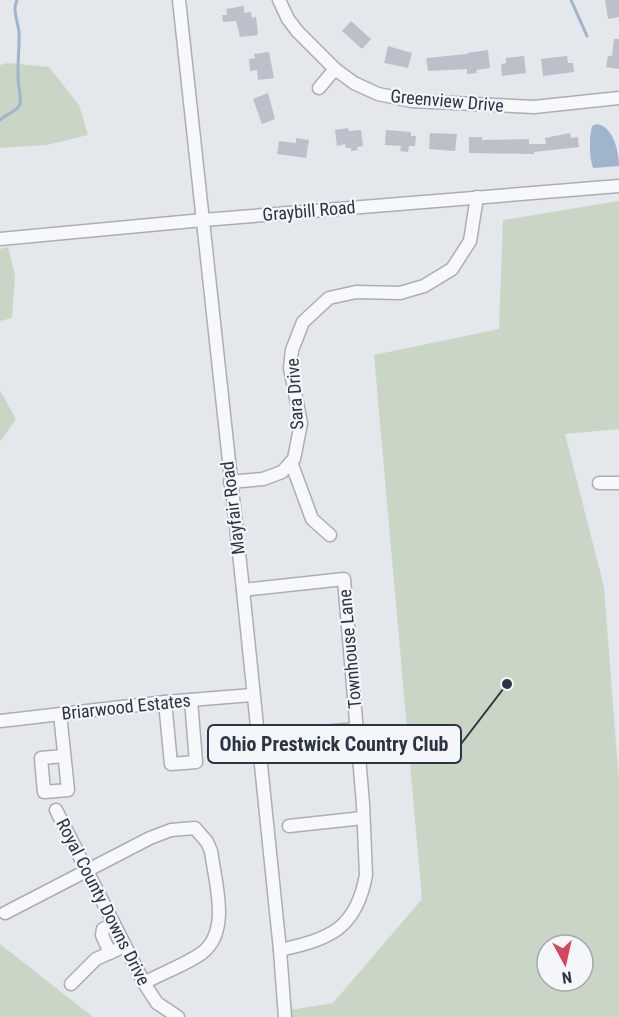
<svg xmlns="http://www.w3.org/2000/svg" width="619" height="1017" font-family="'Roboto Condensed',sans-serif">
<rect width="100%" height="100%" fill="#e4e7ec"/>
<g fill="#c9d6c5" fill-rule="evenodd">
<polygon points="8,63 49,67 79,105 88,135 46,145 0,148 0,65"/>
<path d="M619,201v228l-54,5 39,153 15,195v235h-340l-1,-5 55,-9 89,-104 -48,-544 125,-26 4,-109zM547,945h36v36h-36z"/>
<polygon points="8,247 15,275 12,318 0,321 0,249"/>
<polygon points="0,390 16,419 0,442"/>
<polygon points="0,944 93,1017 0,1017"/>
</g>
<path fill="#9eb5cc" d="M597,124c16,2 22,28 22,42l-26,2c-4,-12 -4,-29 -1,-42z"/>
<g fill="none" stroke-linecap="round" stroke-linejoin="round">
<g stroke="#9eb5cc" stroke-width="3">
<polyline points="571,0 587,36"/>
<path d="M0,120c5,-5 15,-8 19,-14 3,-5 1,-12 0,-18 -3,-21 1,-37 0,-56 -1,-11 -7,-22 -2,-32"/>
</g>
</g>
<g fill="#bbc0ca">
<polygon points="605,0 619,0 619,17 608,19"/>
<polygon points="244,6 244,13 251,12 252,18 256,17 258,35 240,37 236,21 223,22 222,15 227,15 226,9"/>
<polygon points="351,21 371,39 362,49 342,31"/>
<polygon points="614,39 619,39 619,69 606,67 608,56 612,56"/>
<polygon points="388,46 412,53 408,68 384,63"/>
<polygon points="488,50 490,68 476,70 477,73 467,74 467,69 428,71 426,58 467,54 467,53"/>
<polygon points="269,52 274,78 258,80 257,70 250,71 249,59 255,58 254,54"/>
<polygon points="524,56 526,73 502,76 501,64 506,63 506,58"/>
<polygon points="567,56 568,63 573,63 574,72 543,76 541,59"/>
<polygon points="268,93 275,119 262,124 253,99"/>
<polygon points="348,128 349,131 361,130 363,146 357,147 358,150 351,151 351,148 346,148 345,144 337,146 335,130"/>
<polygon points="386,130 411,132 411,136 416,136 415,146 409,146 408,152 400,151 401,146 385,145"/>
<polygon points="430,133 457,134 455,151 429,149"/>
<polygon points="570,133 571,138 578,137 579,147 534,152 534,154 469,153 469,137 482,137 482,140 529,139 529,144 546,144 545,138"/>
<polygon points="296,138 309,140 306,158 277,154 279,141 296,143"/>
</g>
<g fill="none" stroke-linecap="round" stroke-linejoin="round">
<defs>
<g id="minor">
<polyline points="179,0 243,590 280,950 285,1017"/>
<polyline points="279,0 288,19 297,31 335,69 354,83 378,94 412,101 534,107 619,98"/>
<polyline points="319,88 335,69"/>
<polyline points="0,239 203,220 619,186"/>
<polyline points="291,462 312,519 330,535"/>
<polyline points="230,482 263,479 282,472 294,459 301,423 290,368 292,350 303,322 329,298 356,292 400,293 424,286 452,269 470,241 477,197"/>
<polyline points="599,483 619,483"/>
<path d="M243,590l101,-11 19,225 3,71c-10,55 -37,64 -86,75"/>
<polyline points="165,702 171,764 196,762 191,700"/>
<polyline points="60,714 68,790 44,792 41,758 64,756"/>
<polyline points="0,721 165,702 252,695"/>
<polyline points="281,736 356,729"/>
<polyline points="56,810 144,983 157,1003 178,1017"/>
<polyline points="289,826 363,818"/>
<path d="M5,913l145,-75 21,-8 24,-2 12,14 4,9c4,31 20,80 -9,102 -17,12 -40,20 -58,30"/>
<polyline points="110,953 102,935 103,929 114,924"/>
<polyline points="71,984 96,959 125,946"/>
</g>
</defs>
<use href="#minor" stroke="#a9aeb7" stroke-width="15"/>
<use href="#minor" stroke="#f7f8fa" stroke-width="12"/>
</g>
<g text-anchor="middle" stroke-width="4.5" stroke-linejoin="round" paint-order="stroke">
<g font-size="18" fill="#2b3545" stroke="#f4f6f9">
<text transform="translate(447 101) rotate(5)" y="6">Greenview Drive</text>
<text transform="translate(309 211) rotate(-5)" y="6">Graybill Road</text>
<text transform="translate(295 394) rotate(-94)" y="6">Sara Drive</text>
<text transform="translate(233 508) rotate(-97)" y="6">Mayfair Road</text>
<text transform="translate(350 649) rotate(-95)" y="6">Townhouse Lane</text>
<text transform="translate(126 707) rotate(-6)" y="6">Briarwood Estates</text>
<text transform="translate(103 902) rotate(63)" y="6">Royal County Downs Drive</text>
</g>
</g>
<path fill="none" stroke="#2b3545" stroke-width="2" d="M507 684L461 744"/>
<circle fill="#2b3545" stroke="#f4f6f9" stroke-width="2" cx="507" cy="684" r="6"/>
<rect fill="#f4f6f9" stroke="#2b3545" stroke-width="2" x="208" y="725" width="253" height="38" rx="6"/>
<g font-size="20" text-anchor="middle" font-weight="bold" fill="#2b3545">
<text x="334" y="751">Ohio Prestwick Country Club</text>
</g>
<g transform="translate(565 963) rotate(172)"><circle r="28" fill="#f4f6f9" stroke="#a4a9b1" stroke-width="1.5"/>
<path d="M0-4.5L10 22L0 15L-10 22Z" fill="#d2485f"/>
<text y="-9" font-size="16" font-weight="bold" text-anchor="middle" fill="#2b3545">N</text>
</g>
</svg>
